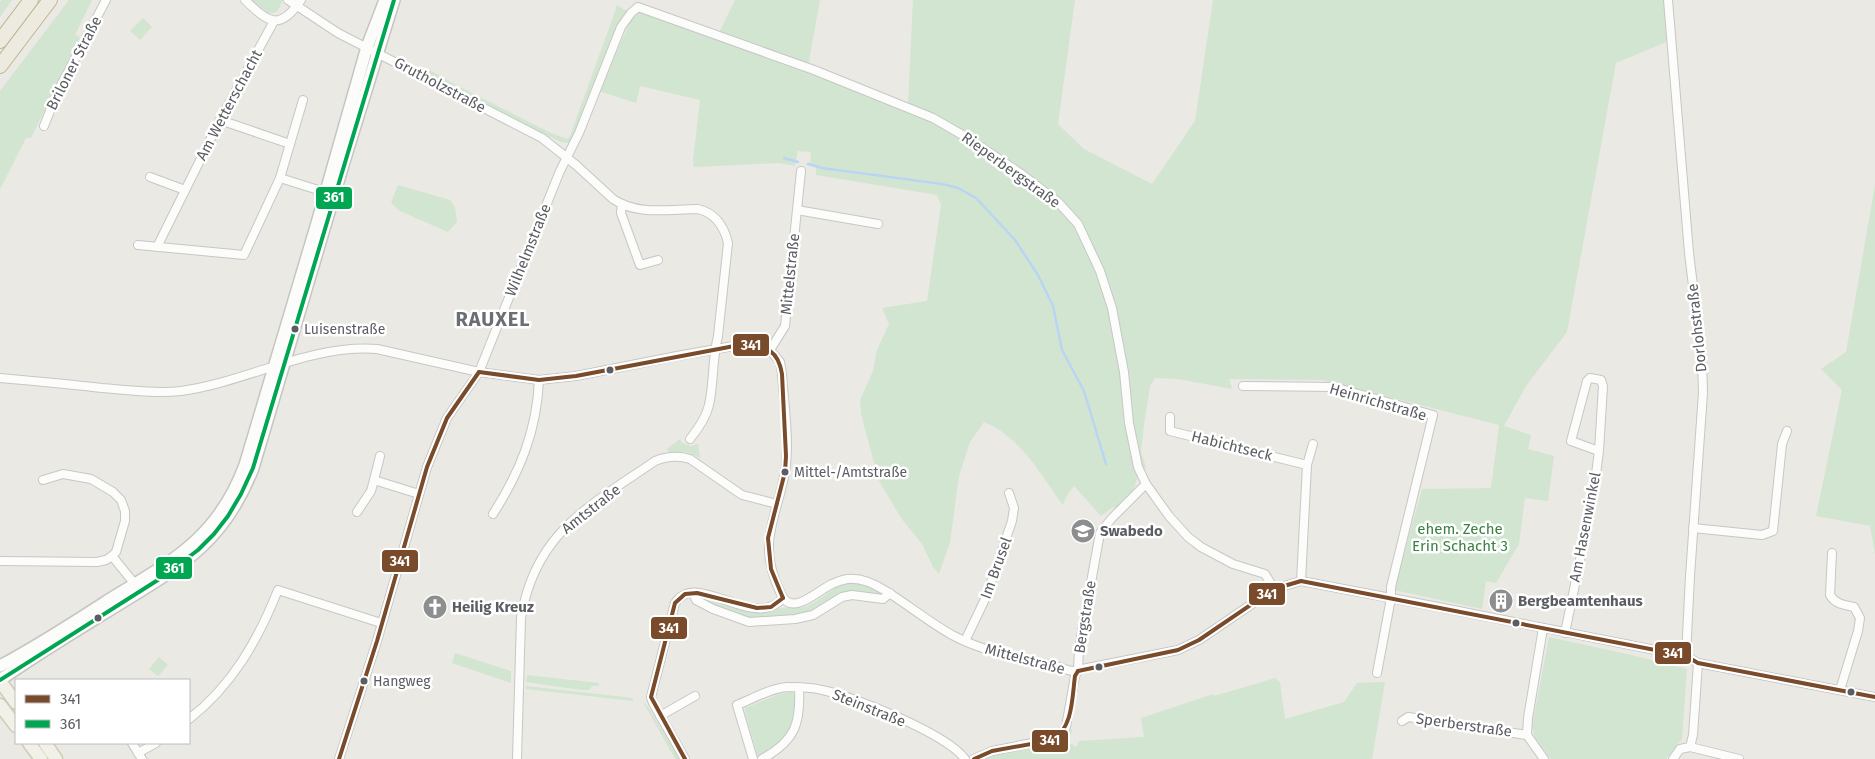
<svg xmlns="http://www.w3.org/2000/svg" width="1875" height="759" font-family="'Fira Sans',sans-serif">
<rect width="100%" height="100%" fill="#eae9e4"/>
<g fill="#d2e5d1">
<polygon points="1,0 12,0 0,17 0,2"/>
<polygon points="69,0 92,0 75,35 80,37 31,138 26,138 0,189 0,91"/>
<polygon points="252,0 283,0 278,10 274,13 268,13"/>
<path d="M735,0h85l-13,72 11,3 87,34 3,-6 5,-103h162l-17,124 26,25 68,35 43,-63 18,-121h455l3,40 -55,23 -49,269 -41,54 -22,40 27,9 -3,14 26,7 -6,45 -23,-3 -6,46 -23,39 -10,-2 -4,28 -88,-19 28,-101 69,-1 8,-63 -177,-45 -93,-1 3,10 -54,-10 -23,-1 -5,8 -6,39 -3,27 5,15 -8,8 -4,14 -19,20 -2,-2 -12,9 -27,-30 -8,11 -3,8c-23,-31 -42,-68 -79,-83l-14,20 -11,34 -9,66 -11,32 -6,-7 -11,-23 -21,-26 -22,-37 -18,-67 -1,-14 13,-29 4,-21 12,-26 -7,-16 45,-7 14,-96 -4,-10 -121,-20v-9l-6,-1 1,-13 -13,-1 -3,15 -16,-3 -85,4 -1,-7 7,-60 -60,-14 -4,17 -37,-12 31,-69 9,-10 77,27z"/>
<polygon points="616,5 627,11 618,28 574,137 568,143 561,142 462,93 424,71 426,68 458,86 551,133 567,139 570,136 616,9"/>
<polygon points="143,18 152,27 140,40 130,31"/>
<polygon points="398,185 450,200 455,207 457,222 448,232 400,211 391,203"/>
<polygon points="1875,185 1875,554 1870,526 1816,516 1842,390 1821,369 1846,352"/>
<polygon points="680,439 682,443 691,446 698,444 700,458 687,452 669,452 667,449"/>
<path d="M850,581l14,3 20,9v2l-43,-1 -33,20 -55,6 -45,-17 -12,-7 51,16 44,-5c15,5 29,-9 41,-17l1,-4z"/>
<polygon points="1549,637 1636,656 1687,669 1682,739 1666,759 1551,759 1535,737 1532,726"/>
<polygon points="455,653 511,671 511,683 452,663"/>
<polygon points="159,657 168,665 158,676 149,669"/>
<polygon points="527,675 599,683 598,686 592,686 589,690 581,690 526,682"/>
<polygon points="1275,678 1280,682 1285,719 1344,702 1357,683 1385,682 1372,759 985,759 999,753 1058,743 1070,730 1073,730 1067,741 1076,747 1079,741 1144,737 1141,718 1213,694 1214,696"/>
<polygon points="526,686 633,698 633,701 526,689"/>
<path d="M792,692l4,3c2,30 -11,49 -38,62l-13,-44v-5l34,-14z"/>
<polygon points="643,702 648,707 680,759 675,759"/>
</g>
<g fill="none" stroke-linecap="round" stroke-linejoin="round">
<g stroke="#b9d5f3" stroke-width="2.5">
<polyline points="784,158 798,162"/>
<polyline points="808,164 822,168 942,184 958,188 976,198 1015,240 1038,275 1053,306 1062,350 1084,391 1106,464"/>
</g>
<defs>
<g id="minor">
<path d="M245,0c23,22 34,32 56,0"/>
<path d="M288,0l50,33 204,105 34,27 37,34c25,17 56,10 85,10 17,4 26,17 30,34l-10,93c-6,23 -4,47 -9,69 -3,13 -11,24 -19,34"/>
<polyline points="1668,0 1689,253 1702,359 1703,393 1690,576 1686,656"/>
<polyline points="220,120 290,144"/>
<polyline points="44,126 57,93 106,0"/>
<polyline points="150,177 185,190"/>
<polyline points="280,178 328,193"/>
<polyline points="622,204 621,213 640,265 658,260"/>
<polyline points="797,210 878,224"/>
<polyline points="138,245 244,255 280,178 303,100"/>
<polyline points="157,247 220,120 274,21"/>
<polyline points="770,350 785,326 801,171"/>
<path d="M0,378c34,3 68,6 102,10 26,2 53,6 79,3 66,-9 129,-47 196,-42l102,23 60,8 37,-4 101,-20 68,-12 13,2 12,4 10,12 2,12c2,31 8,68 3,98 -9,49 -29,71 -4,122 11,24 37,-4 51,-10 4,-2 10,-4 15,-5 13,-2 28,5 39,12 22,14 43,31 66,44 32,17 67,23 101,30 11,3 19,9 29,4l96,-19 21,-10 75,-51 27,-8 132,25 253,50 12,7 177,34"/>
<polyline points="1243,386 1334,387 1433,415 1391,587 1391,598 1377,673"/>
<polyline points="1170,417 1170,431 1307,465"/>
<polyline points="43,480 63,474 91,479 113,492 121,500 125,511 125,521 116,552 112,556"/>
<polyline points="374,480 380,456"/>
<polyline points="357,512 371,491 374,480 419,494"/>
<path d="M493,514c27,-42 44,-84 46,-134"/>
<polyline points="1693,528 1762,535 1773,531 1782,444 1787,431"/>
<path d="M1832,553l-2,42c5,9 14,10 24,12l6,11 -2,13 -18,59"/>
<polyline points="0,561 97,562 106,560 112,556 138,588"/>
<polyline points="1301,581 1307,465 1313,444"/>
<polyline points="693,593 696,600 713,609 749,622 795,619 813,615 842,597 852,595 883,599 890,593"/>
<polyline points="1543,628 1528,718 1527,735 1544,759"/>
<polyline points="1565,633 1593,497 1599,451 1603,386 1601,380 1590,378 1587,381 1571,441 1599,451"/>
<polyline points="965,641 986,597 1012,521 1014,508 1009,493"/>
<polyline points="660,716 695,696"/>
<path d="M189,719c43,-33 69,-79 89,-129l103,33"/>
<polyline points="1402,721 1408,717 1527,735"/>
<polyline points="132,743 142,759"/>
<polyline points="1690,747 1739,759"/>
<polyline points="138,753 156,743"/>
<polyline points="339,759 377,641 427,467 447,418 479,372 560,171 579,133 621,27 631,13 638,7 814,70 933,118 966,137 1020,173 1058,202 1078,224 1100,271 1112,308 1124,372 1129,423 1138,467 1146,484 1169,516 1188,537 1201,547 1233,564 1265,574 1274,589"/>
<path d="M517,759l4,-141c14,-86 69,-112 134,-157 12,-5 22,-6 35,-2l52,36 35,9"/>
<path d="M685,759l-32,-56 -2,-6 24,-94c23,-34 78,29 108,-5"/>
<path d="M753,759l-16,-54c15,-6 34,-17 50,-18 11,0 24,0 35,3 31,6 125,44 143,69"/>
<path d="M762,759c33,-18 39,-35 37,-72"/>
<polyline points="974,759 992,751 1057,738 1066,727 1075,676 1078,671 1079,648 1100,533 1112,518 1146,484"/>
<polyline points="1673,759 1680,749 1690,747 1693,735 1698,663"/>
</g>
<g id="secondary">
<path d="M0,666c36,-19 70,-41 104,-63 64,-40 113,-62 141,-138l72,-242 50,-176 18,-47"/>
<path d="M0,680c37,-26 77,-50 116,-74 65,-40 108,-63 137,-138l90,-303 51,-165"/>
</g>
<g id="primary">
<polyline points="0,681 16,703"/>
<polyline points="0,705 16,726"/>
<polyline points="29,743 41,759"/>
<polyline points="45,743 56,759"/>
</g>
<g id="motorway">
<polyline points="0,41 31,0"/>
<polyline points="0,66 50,0"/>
</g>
</defs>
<use href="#minor" stroke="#c6c7c6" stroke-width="10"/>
<use href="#secondary" stroke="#c5c6c4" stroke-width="14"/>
<use href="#primary" stroke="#d0cbb4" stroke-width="15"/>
<use href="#motorway" stroke="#bfb594" stroke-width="16"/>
<use href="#minor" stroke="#fcfcfb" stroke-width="8"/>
<use href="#secondary" stroke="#fcfcfb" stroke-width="11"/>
<use href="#primary" stroke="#f2f1e7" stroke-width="12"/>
<use href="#motorway" stroke="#edebe0" stroke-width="14"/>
<defs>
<g id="bus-1">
<path d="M479,372l60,8 37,-4 169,-32c22,3 33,6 37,30l4,82 -1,16 -17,66 3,31 12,29"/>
<polyline points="1078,671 1178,650 1199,640 1274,589 1301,581 1686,656 1698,663 1875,697"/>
<polyline points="339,759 377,641 427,467 447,418 479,372"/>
<polyline points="685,759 651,697 675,603 685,594 697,593 757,608 771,607 783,598"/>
<path d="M974,759l18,-8 61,-11c20,-13 19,-42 22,-64l3,-5"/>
</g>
<polyline id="bus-2" points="0,680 161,578 198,550 214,534 228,516 241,494 253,468 394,0"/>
</defs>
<use href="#bus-1" stroke="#fff" stroke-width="8"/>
<use href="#bus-2" stroke="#fff" stroke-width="8"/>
<use href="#bus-1" stroke="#7a4b2a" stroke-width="4"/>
<use href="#bus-2" stroke="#00a651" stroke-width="4"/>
</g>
<defs>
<symbol id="school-disc" viewBox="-11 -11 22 22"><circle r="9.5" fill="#8c8e8f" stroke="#fff"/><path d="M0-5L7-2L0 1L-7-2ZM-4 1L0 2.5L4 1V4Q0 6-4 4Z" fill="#fff"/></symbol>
<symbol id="building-disc" viewBox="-11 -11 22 22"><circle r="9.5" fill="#8c8e8f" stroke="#fff"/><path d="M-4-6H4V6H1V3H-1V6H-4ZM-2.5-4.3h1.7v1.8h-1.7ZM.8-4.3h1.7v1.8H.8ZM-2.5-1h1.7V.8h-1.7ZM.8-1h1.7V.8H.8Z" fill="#fff"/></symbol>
<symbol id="church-disc" viewBox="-11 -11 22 22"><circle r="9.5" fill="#8c8e8f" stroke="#fff"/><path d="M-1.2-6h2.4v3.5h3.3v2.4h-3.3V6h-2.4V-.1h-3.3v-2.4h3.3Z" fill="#fff"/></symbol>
</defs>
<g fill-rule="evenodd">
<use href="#school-disc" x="1069" y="517" width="28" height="28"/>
<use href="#building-disc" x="1487" y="587" width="28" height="28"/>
<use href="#church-disc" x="421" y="593" width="28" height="28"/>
</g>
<g fill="#5a5d61" stroke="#fff" stroke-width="2">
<circle cx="295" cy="329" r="4.5"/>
<circle cx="610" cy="370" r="4.5"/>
<circle cx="785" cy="472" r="4.5"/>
<circle cx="98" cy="618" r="4.5"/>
<circle cx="1516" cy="623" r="4.5"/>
<circle cx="1099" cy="667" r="4.5"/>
<circle cx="364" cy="681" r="4.5"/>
<circle cx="1851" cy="692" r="4.5"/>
</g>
<g text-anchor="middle" stroke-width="5" stroke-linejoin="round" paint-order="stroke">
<g font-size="14" fill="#5a5d61" stroke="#fff" text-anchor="start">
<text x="304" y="334">Luisenstraße</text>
<text x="794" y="477">Mittel-/Amtstraße</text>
<text x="373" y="686">Hangweg</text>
</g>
<g font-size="15" fill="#5a5d61" stroke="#fff">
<text transform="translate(74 63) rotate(-63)" y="5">Briloner Straße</text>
<text transform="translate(440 85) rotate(28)" y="5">Grutholzstraße</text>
<text transform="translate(229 105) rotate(-62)" y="5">Am Wetterschacht</text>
<text transform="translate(1011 170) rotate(36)" y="5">Rieperbergstraße</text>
<text transform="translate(528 250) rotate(-68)" y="5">Wilhelmstraße</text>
<text transform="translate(790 274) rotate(-84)" y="5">Mittelstraße</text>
<text transform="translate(1697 328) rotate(-96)" y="5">Dorlohstraße</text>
<text transform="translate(1378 402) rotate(16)" y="5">Heinrichstraße</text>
<text transform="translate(1232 446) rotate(14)" y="5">Habichtseck</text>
<text transform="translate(591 509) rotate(-38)" y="5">Amtstraße</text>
<text transform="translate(1585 527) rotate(-79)" y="5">Am Hasenwinkel</text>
<text transform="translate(996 568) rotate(-70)" y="5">Im Brusel</text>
<text transform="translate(1085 617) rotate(-81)" y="5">Bergstraße</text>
<text transform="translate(1025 659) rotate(15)" y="5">Mittelstraße</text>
<text transform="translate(869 708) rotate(22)" y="5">Steinstraße</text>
<text transform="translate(1464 725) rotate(8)" y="5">Sperberstraße</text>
</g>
<g font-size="15" fill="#3a8143" stroke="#fff">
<text x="1460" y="534">ehem. Zeche<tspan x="1460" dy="17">Erin Schacht 3</tspan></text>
</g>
<g font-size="15" font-weight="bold" fill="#5a5d61" stroke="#fff" text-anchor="start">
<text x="1100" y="536">Swabedo</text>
<text x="1518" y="606">Bergbeamtenhaus</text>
<text x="452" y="612">Heilig Kreuz</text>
</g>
<g font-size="20" font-weight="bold" letter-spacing="1" fill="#6b6f73" stroke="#fff">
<text x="493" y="326">RAUXEL</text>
</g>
</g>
<g stroke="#fff" stroke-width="2">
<rect x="315" y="186" width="38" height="24" rx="5" fill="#00a651"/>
<rect x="732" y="333" width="38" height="24" rx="5" fill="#7a4b2a"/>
<rect x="381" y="549" width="38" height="24" rx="5" fill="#7a4b2a"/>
<rect x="155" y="556" width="38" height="24" rx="5" fill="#00a651"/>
<rect x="1248" y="582" width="38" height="24" rx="5" fill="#7a4b2a"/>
<rect x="650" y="616" width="38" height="24" rx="5" fill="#7a4b2a"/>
<rect x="1654" y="641" width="38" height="24" rx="5" fill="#7a4b2a"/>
<rect x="1031" y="729" width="38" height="24" rx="5" fill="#7a4b2a"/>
</g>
<g font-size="14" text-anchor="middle" font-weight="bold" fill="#fff">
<text x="334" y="202">361</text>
<text x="751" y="350">341</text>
<text x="400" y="566">341</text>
<text x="174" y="573">361</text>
<text x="1267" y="599">341</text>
<text x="669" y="633">341</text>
<text x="1673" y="658">341</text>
<text x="1050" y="745">341</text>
</g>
<rect x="15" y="679" width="175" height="65" fill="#ffffff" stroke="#bdbec0"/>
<rect x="25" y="695" width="25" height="8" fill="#7a4b2a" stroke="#bdbec0"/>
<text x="60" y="704" font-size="15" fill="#5a5d61">341</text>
<rect x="25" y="720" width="25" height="8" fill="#00a651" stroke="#bdbec0"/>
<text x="60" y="729" font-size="15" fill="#5a5d61">361</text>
</svg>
